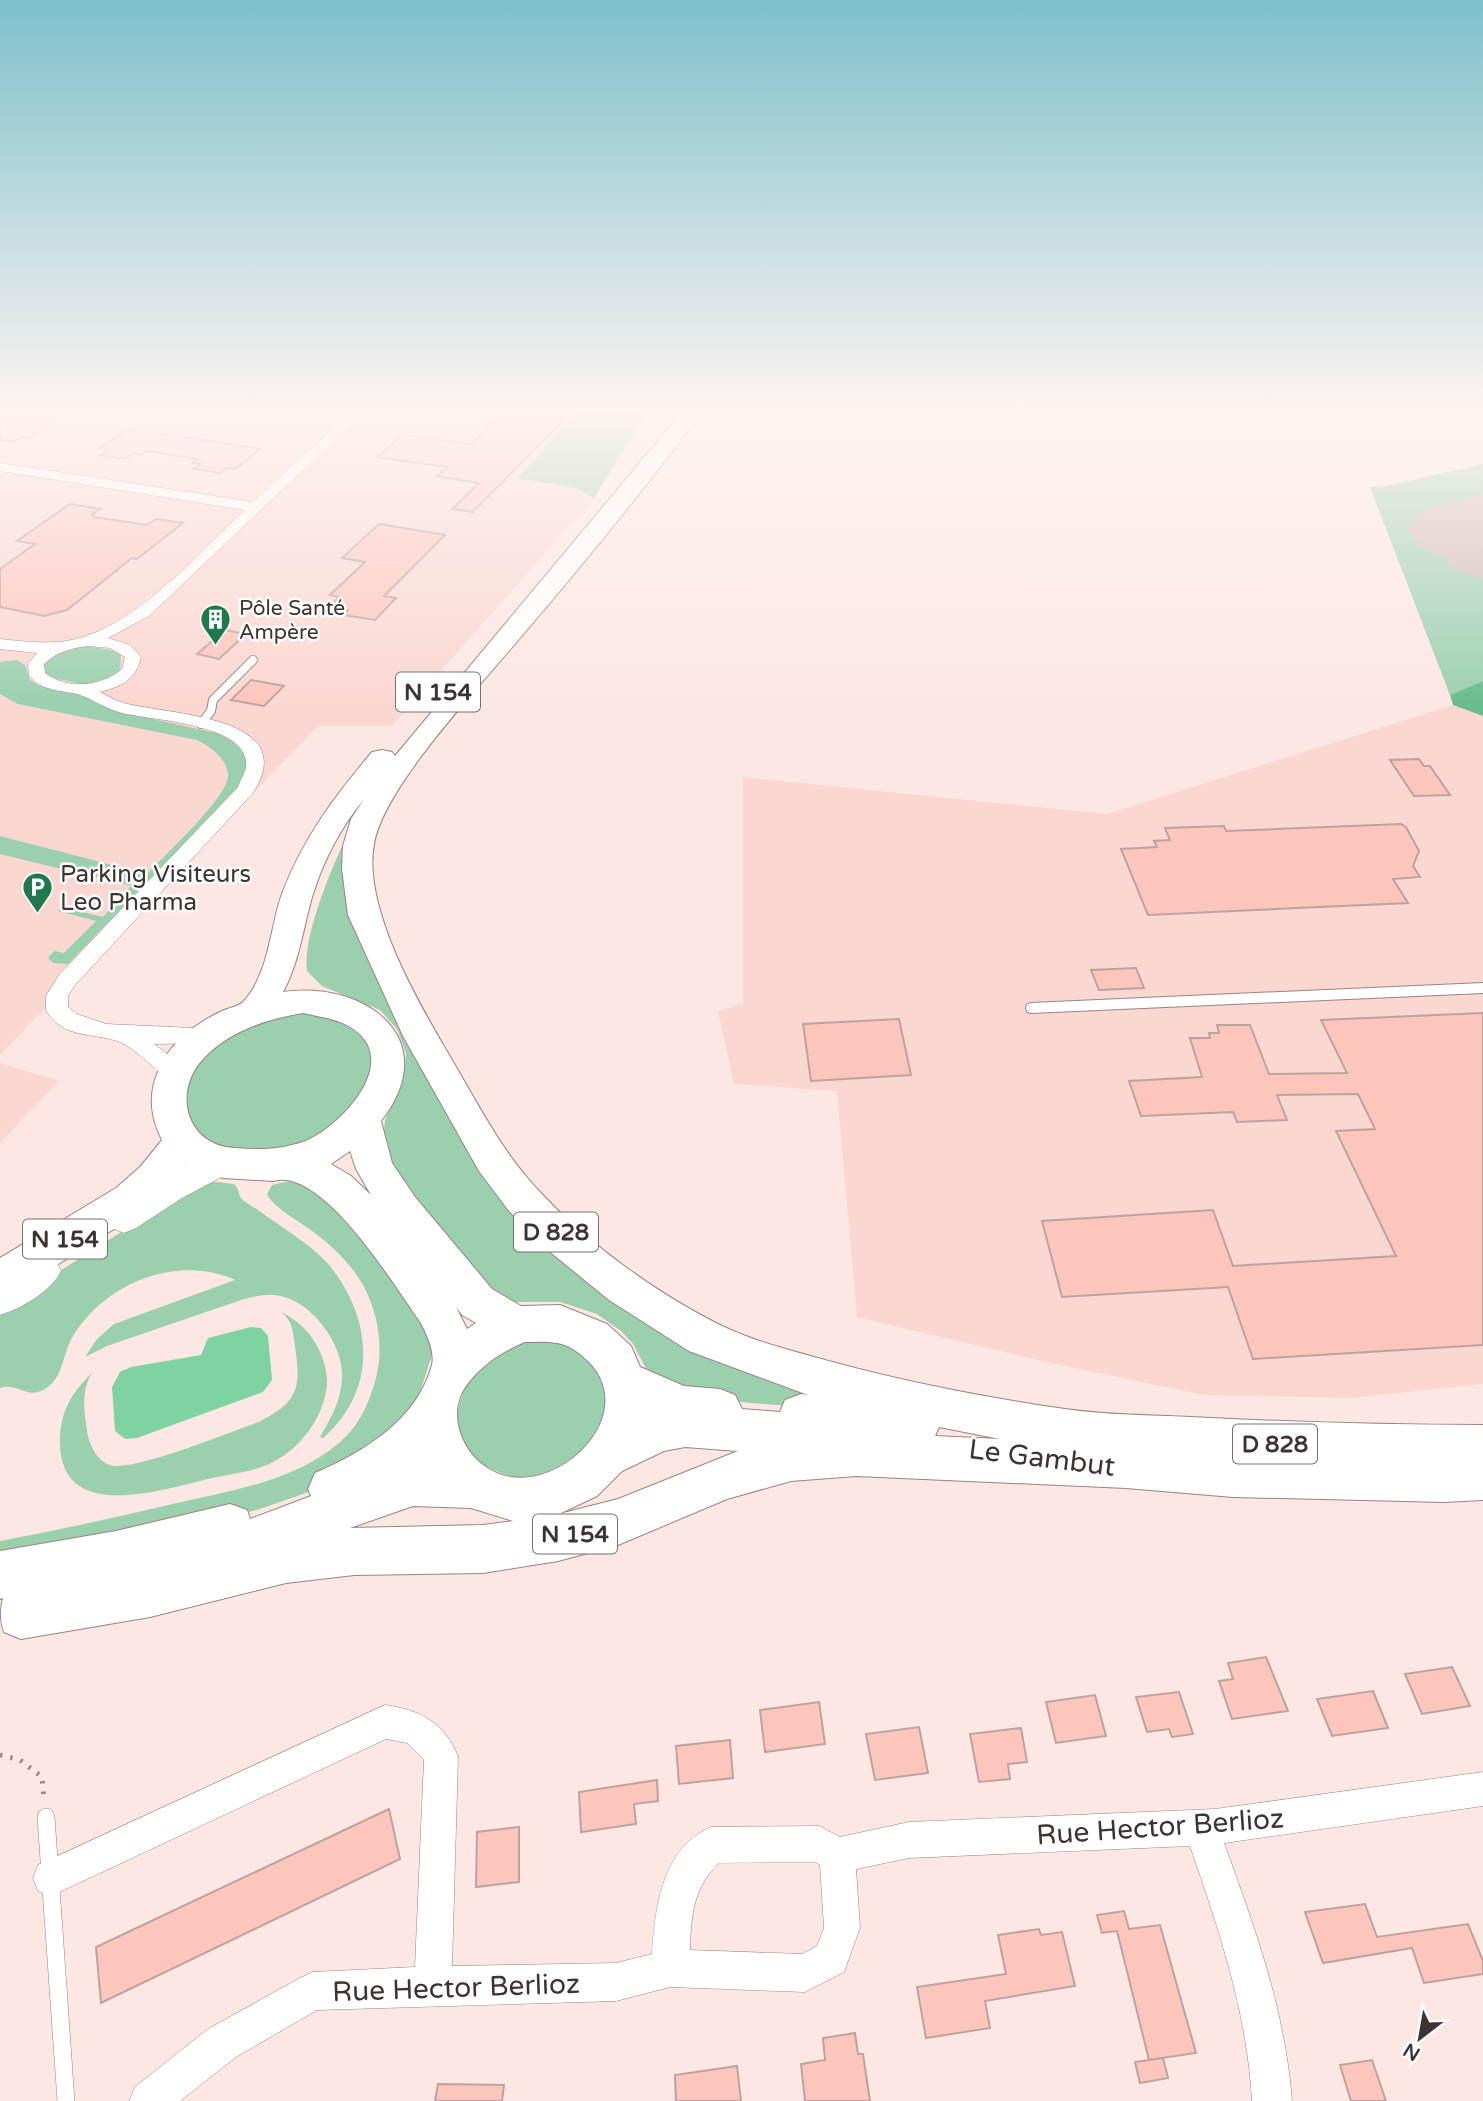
<svg xmlns="http://www.w3.org/2000/svg" width="1483" height="2101" font-family="'Varela Round',sans-serif">
<rect width="100%" height="100%" fill="#fde7e3"/>
<g fill="#fbd7d1">
<polygon points="0,412 576,412 518,477 576,488 594,498 392,726 318,726 0,1055"/>
<polygon points="1483,699 1483,1384 1352,1398 1204,1395 1051,1363 857,1317 837,1091 734,1084 718,1011 743,1004 743,777 1107,814 1453,705"/>
<polygon points="0,1063 59,1081 0,1143"/>
</g>
<g fill="#9bd0af">
<polygon points="576,412 647,412 594,498 576,488 518,478"/>
<polygon points="1483,464 1483,681 1450,695 1370,487 1386,486"/>
<polygon points="82,645 121,652 120,675 84,685 46,676 43,665 56,653"/>
<path d="M17,660l8,5 5,15 8,5 47,11 32,15 108,24 18,13 5,18 -7,17 -11,13 -162,168 -15,-1 -5,-5 6,-7 10,2 32,-32 -38,-10 4,-4 41,10 28,-31 -131,-32v-18l147,38c17,-18 81,-77 81,-98 0,-17 -17,-29 -31,-36l-179,-36 -18,-10v-32z"/>
<path d="M345,840l3,4 3,29 164,336 319,188v13l-140,-12 -44,-22 -17,-32 -12,-13 -24,-17 -37,-12h-46l-26,-13 -88,-108 -17,-38 2,-23 17,-37 3,-16 1,-14 -9,-24 -17,-19 -58,-24 -15,-15c-5,-32 24,-102 38,-131z"/>
<polygon points="287,1011 343,1018 370,1041 373,1086 368,1099 306,1147 225,1152 192,1131 183,1086 215,1041"/>
<path d="M207,1181l27,3c5,5 4,9 7,14 3,4 13,9 17,12 23,17 53,34 72,56 44,55 47,125 -7,172l-3,-1c11,-19 22,-38 22,-61 1,-31 -28,-71 -58,-79 -14,-5 -29,-1 -43,3l-134,46 -22,11 12,-18 17,-15 121,-44c-58,-26 -131,3 -163,58 -10,17 -8,39 -27,51 -17,11 -29,-7 -45,-1v-79l181,-115z"/>
<path d="M289,1181c58,15 103,98 135,145l7,16v16l-16,50 -70,67 -42,19 -43,15 -96,26 -164,27v-21c59,-11 118,-24 177,-38 57,-13 118,-22 163,-61 20,-17 29,-39 36,-64 8,-31 2,-65 -13,-93 -13,-23 -34,-42 -55,-57 -13,-9 -28,-17 -38,-29l-3,-5 5,-9z"/>
<path d="M281,1312c26,12 44,38 46,67 1,31 -24,68 -52,82 -19,11 -46,13 -67,18 -50,12 -151,45 -148,-41 1,-27 12,-46 32,-65 -11,17 -8,38 -5,58 2,13 9,29 23,34 21,8 123,-34 149,-43 40,-21 42,-34 36,-76 -2,-13 -2,-25 -14,-34z"/>
<polygon points="520,1339 569,1342 602,1374 608,1409 605,1421 576,1462 539,1477 513,1478 479,1464 464,1446 457,1423 457,1412 468,1377"/>
</g>
<polygon fill="#6abc8c" points="1483,681 1483,716 1453,705 1450,695"/>
<polygon fill="#7fd2a1" points="251,1327 261,1328 268,1336 272,1380 263,1392 137,1438 125,1439 115,1431 112,1387 120,1372 131,1367 201,1355 208,1338"/>
<g fill="none" stroke-linecap="round" stroke-linejoin="round">
<path fill="#ccb8b6" fill-rule="evenodd" d="M1453,519l13,3 5,8 -7,8 19,14v27c-23,-5 -44,-19 -58,-39 1,-16 15,-18 28,-21z"/>
<polygon fill="#ccb8b6" fill-rule="evenodd" points="1483,495 1483,550 1453,557 1421,549 1407,530 1421,511"/>
</g>
<g fill="#fdc6bd" stroke="#bda39f" stroke-width="2">
<polygon points="12,412 58,419 29,438 21,437 13,442 0,440 0,420"/>
<polygon points="505,412 564,420 473,512 452,509 479,483 437,476 447,467 377,457 403,435 471,444"/>
<polygon points="128,429 216,442 261,449 235,469 227,468 220,473 193,469 201,464 192,463 198,459 146,451 141,455 133,453 125,459 100,455 108,450 99,448"/>
<polygon points="70,504 101,509 92,515 94,517 147,525 156,519 183,523 137,559 132,558 67,610 44,616 0,607 0,569 35,544 17,541"/>
<polygon points="379,524 445,535 384,596 396,598 375,620 344,615 348,610 329,607 339,597 330,595 365,562 342,558"/>
<polygon points="225,630 246,634 219,659 197,654"/>
<polygon points="251,680 284,686 264,706 231,700"/>
<polygon points="1419,759 1424,766 1430,766 1450,795 1414,796 1390,760"/>
<polygon points="1401,824 1406,827 1419,851 1413,866 1420,877 1393,879 1408,903 1148,915 1121,849 1157,847 1154,841 1170,840 1165,828 1224,826 1226,831"/>
<polygon points="1136,968 1144,988 1099,990 1091,970"/>
<polygon points="1483,1013 1483,1345 1253,1359 1228,1287 1062,1297 1042,1221 1213,1210 1233,1266 1396,1256 1336,1131 1375,1129 1358,1094 1277,1095 1287,1120 1237,1122 1233,1112 1141,1116 1129,1081 1202,1077 1190,1038 1210,1038 1209,1033 1219,1033 1217,1025 1250,1025 1269,1074 1347,1073 1321,1020"/>
<polygon points="899,1019 911,1075 811,1081 803,1024"/>
<polygon points="1266,1657 1288,1711 1232,1719 1219,1681 1233,1679 1228,1663"/>
<polygon points="1452,1667 1470,1706 1422,1714 1405,1674"/>
<polygon points="1373,1691 1388,1728 1332,1736 1317,1699"/>
<polygon points="1179,1692 1193,1734 1172,1737 1169,1729 1147,1732 1136,1697"/>
<polygon points="1095,1695 1106,1736 1056,1743 1046,1702"/>
<polygon points="819,1702 825,1744 765,1752 760,1710"/>
<polygon points="919,1727 928,1773 875,1780 866,1734"/>
<polygon points="1021,1728 1027,1762 1008,1764 1010,1779 979,1782 970,1734"/>
<polygon points="730,1740 733,1778 679,1784 676,1746"/>
<polygon points="657,1780 658,1801 634,1804 636,1824 581,1832 579,1792"/>
<polygon points="389,1809 400,1859 101,2003 96,1947"/>
<polygon points="519,1827 519,1882 476,1887 477,1832"/>
<polygon points="1365,1904 1377,1937 1468,1924 1483,1961 1483,1974 1424,1983 1412,1948 1323,1963 1305,1912"/>
<polygon points="1124,1911 1129,1929 1160,1925 1196,2053 1149,2060 1117,1931 1102,1933 1097,1915"/>
<polygon points="1039,1929 1041,1935 1062,1932 1075,1986 985,2001 990,2028 926,2038 917,1987 1006,1974 998,1935"/>
<polygon points="855,2033 858,2054 863,2054 870,2101 805,2101 801,2064 825,2060 823,2038"/>
<polygon points="1163,2058 1168,2078 1140,2083 1135,2062"/>
<polygon points="1372,2060 1386,2101 1351,2101 1340,2065"/>
<polygon points="737,2066 741,2101 676,2101 675,2075"/>
<polygon points="438,2084 504,2085 502,2101 435,2101"/>
</g>
<g fill="none" stroke-linecap="round" stroke-linejoin="round">
<defs>
<polyline id="service-far2" points="201,724 211,711 213,700 253,660"/>
<polyline id="service-far1" points="1031,1008 1483,988"/>
<polyline id="service" points="46,1817 66,2101"/>
<g id="minor">
<path d="M351,412h13l-215,204 -41,22 22,7 11,12c-5,23 -19,29 -41,35 8,4 16,9 24,11 43,12 179,12 129,90l-178,192 -7,11v11l9,7 29,10 110,5 3,6 -3,6 -8,2 -54,1 30,23 4,6 -4,6 -8,3 -8,-3c-13,-10 -35,-32 -48,-37 -26,-10 -57,-2 -74,-32v-14l13,-21 179,-188c2,-6 7,-14 8,-20 6,-43 -96,-47 -124,-54 -16,-4 -29,-14 -45,-19 -18,-4 -36,-3 -48,-19l-1,-11 9,-11 -37,-4v-10c28,3 58,7 86,-3 58,-19 115,-85 159,-126l-245,-39v-8l253,39zM89,646l21,2 15,9 -3,12c-21,18 -54,21 -77,4l-1,-9c13,-13 28,-16 45,-18z"/>
<path d="M385,1705c35,5 59,17 73,51l-6,210 164,-3 36,-9c3,-46 10,-106 59,-127l108,-1 21,11 69,-15 306,-13 268,-37v34l-259,37c31,85 61,167 68,258h-40c-5,-90 -33,-171 -62,-255l-281,12 -53,11 4,59 -16,44 -39,20 -135,-5 -54,14 -299,9 -81,47 -56,44h-51l6,-14 73,-58 92,-51 13,-6 102,-5 9,-207 -17,-17 -21,-4 -335,157 -13,-5 -5,-13 5,-13zM815,1862l5,3 4,63 -7,18 -15,8 -112,-4c1,-35 3,-62 29,-87z"/>
</g>
<g id="secondary">
<polygon points="219,1148 231,1152 236,1162 231,1172 182,1198 136,1228 124,1233 112,1228 106,1218 112,1208 158,1178"/>
<path d="M43,1255l13,5 5,11c-10,21 -40,37 -61,44v-36l30,-19z"/>
</g>
<path id="primary" d="M682,412h20c-56,75 -116,149 -177,220 -40,49 -141,153 -151,212 -12,64 46,162 78,216 26,44 50,92 86,130 49,53 114,100 178,133 37,19 81,29 120,40 74,20 153,35 229,46 41,6 85,6 126,8 98,5 194,8 292,8v75l-38,2 -212,-5 -107,-9 -270,-12 -65,5 -64,18 -109,46 -60,16 -75,12 -129,2 -68,8 -136,34 -129,22 -17,-7c-4,-11 -4,-22 -1,-34l-3,1v-48l116,-20 114,-27 17,6 3,9 61,-23 -3,-7 7,-16c49,-21 102,-53 117,-108 3,-13 -5,-30 -11,-42 -26,-36 -98,-157 -148,-142l-50,-3 -37,-14 -20,25 -22,21 -130,82 -14,5v-39l116,-70 24,-21 22,-27c-12,-24 -14,-46 -3,-71 11,-26 36,-45 61,-57 7,-4 19,-5 24,-11 26,-29 26,-76 39,-110 21,-54 52,-95 89,-139l10,-2 10,2 3,4zM364,799l-13,20 -8,27 -1,23 6,46 55,121 76,135 30,40 40,40 60,49 80,51 119,44 -7,-1 -16,6 -5,12 -38,-3 -7,-14 -15,-6 -36,-3 -44,-19 -9,-21 -24,-22 -47,-19 -39,1 -29,-17 -77,-92 -23,-34 -11,-42c64,-82 -16,-141 -98,-129 17,-31 20,-65 30,-98 11,-35 28,-67 51,-95zM303,1013c22,5 47,7 62,27 25,36 -31,91 -62,102 -24,8 -44,8 -68,6 -49,-2 -63,-56 -32,-89 26,-28 64,-40 100,-46zM350,1151l6,18 15,26 -20,-19 -20,-12zM456,1307l6,8 14,8 -9,6zM525,1342c10,0 22,-1 32,1 13,2 22,10 31,18 57,56 -39,145 -99,108 -29,-17 -44,-59 -20,-87 15,-19 34,-31 56,-40zM939,1427l61,12 -65,-3zM685,1447l53,4 -120,48 -59,15 38,-18 25,-25 42,-20zM413,1506l58,2 42,13 -30,4 -133,3z"/>
</defs>
<use href="#service-far2" stroke="#9b837f" stroke-width="10"/>
<use href="#service-far1" stroke="#9b837f" stroke-width="12"/>
<use href="#service" stroke="#9b837f" stroke-width="18"/>
<use href="#minor" stroke="#9b837f" stroke-width="1"/>
<use href="#secondary" stroke="#9b837f" stroke-width="1"/>
<use href="#primary" stroke="#9b837f" stroke-width="2"/>
<polyline stroke="#9c8c89" stroke-width="5" stroke-dasharray="2.5 8" stroke-linecap="butt" points="0,1755 20,1760 42,1777 44,1799"/>
<use href="#service-far2" stroke="#fff" stroke-width="8"/>
<use href="#service-far1" stroke="#fff" stroke-width="10"/>
<use href="#service" stroke="#fff" stroke-width="17"/>
<use href="#minor" fill="#fff" fill-rule="evenodd"/>
<use href="#secondary" fill="#fff" fill-rule="evenodd"/>
<use href="#primary" fill="#fff" fill-rule="evenodd"/>
</g>
<linearGradient id="sky" x2="0" y2="1"><stop stop-color="#7ec0cc"/><stop offset="0.58" stop-color="#fef4f2"/><stop offset="1" stop-color="#fef4f2" stop-opacity="0"/></linearGradient>
<rect width="1483" height="706" fill="url(#sky)"/>
<defs>
<symbol id="building-pin" viewBox="-11 -11 22 30"><path d="M0 17L-7.5 6A9.5 9.5 0 1 1 7.5 6Z" fill="#20794d" stroke="#fff"/><path d="M-4-6H4V6H1V3H-1V6H-4ZM-2.5-4.3h1.7v1.8h-1.7ZM.8-4.3h1.7v1.8H.8ZM-2.5-1h1.7V.8h-1.7ZM.8-1h1.7V.8H.8Z" fill="#fff"/></symbol>
<symbol id="parking-pin" viewBox="-11 -11 22 30"><path d="M0 17L-7.5 6A9.5 9.5 0 1 1 7.5 6Z" fill="#20794d" stroke="#fff"/><path d="M-3.5-5.5H1a3.5 3.5 0 0 1 0 7H-1V5.5H-3.5ZM-1-3.4V-.6H.8a1.4 1.4 0 0 0 0-2.8Z" fill="#fff"/></symbol>
</defs>
<g fill-rule="evenodd">
<use href="#building-pin" x="198" y="602" width="35" height="47"/>
<use href="#parking-pin" x="20" y="870" width="35" height="47"/>
</g>
<g text-anchor="middle" stroke-width="5" stroke-linejoin="round" paint-order="stroke">
<g font-size="21" fill="#3e3332" stroke="#fff" text-anchor="start">
<text x="239" y="615">Pôle Santé<tspan x="239" dy="24">Ampère</tspan></text>
</g>
<g fill="#fff" stroke="#787070" stroke-width="2">
<rect x="396" y="672.5" width="84" height="39" rx="5"/>
<rect x="514" y="1212.5" width="84" height="39" rx="5"/>
<rect x="23" y="1219.5" width="84" height="39" rx="5"/>
<rect x="1233" y="1424.5" width="84" height="39" rx="5"/>
<rect x="533" y="1514.5" width="84" height="39" rx="5"/>
</g>
<g font-size="23" font-weight="bold" fill="#3e3332">
<text x="438" y="700">N 154</text>
<text x="556" y="1240">D 828</text>
<text x="65" y="1247">N 154</text>
<text x="1275" y="1452">D 828</text>
<text x="575" y="1542">N 154</text>
</g>
<g font-size="24" fill="#3e3332" stroke="#fff" text-anchor="start">
<text x="60" y="882">Parking Visiteurs<tspan x="60" dy="28">Leo Pharma</tspan></text>
</g>
<g font-size="28" fill="#3e3332" stroke="#fff">
<text transform="translate(1042 1457) rotate(7)" y="10">Le Gambut</text>
<text transform="translate(1160 1826) rotate(-4)" y="10">Rue Hector Berlioz</text>
<text transform="translate(456 1987) rotate(-2)" y="10">Rue Hector Berlioz</text>
</g>
</g>
<g transform="translate(1420 2038) rotate(211)" stroke="#ffffff" stroke-width="5" paint-order="stroke">
<path d="M0-5L12 26L0 18L-12 26Z" fill="#3e3332"/>
<text y="-10" font-size="19" font-weight="bold" text-anchor="middle" fill="#3e3332">N</text>
</g>
</svg>
